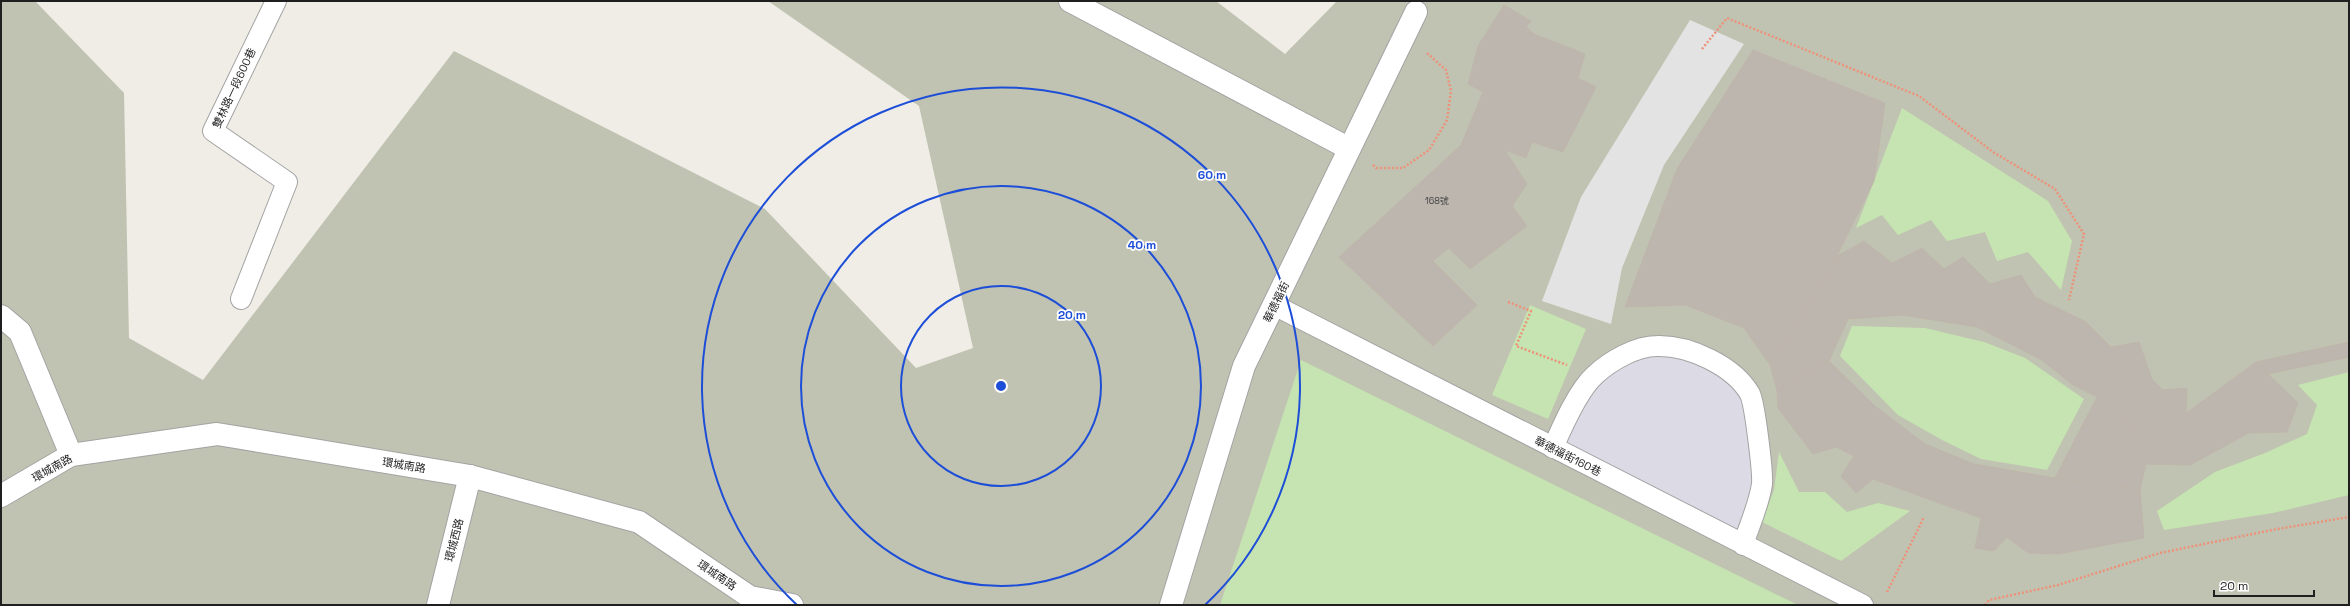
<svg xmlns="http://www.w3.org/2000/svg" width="2350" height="606" font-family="'Space Grotesk','Noto Sans TC',sans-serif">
<rect width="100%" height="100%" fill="#efede6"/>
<polygon fill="#c1c3b2" points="1,1 35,1 124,93 129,338 203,380 454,51 765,209 916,368 973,348 919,106 768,1 1216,1 1285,54 1337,1 2349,1 2349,605 1,605"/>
<g fill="#c5e4b1">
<polygon points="1902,108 2048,201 2072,241 2061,290 2028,252 1997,261 1985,232 1947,241 1931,220 1898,235 1882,215 1856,228"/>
<polygon points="1530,305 1586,329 1548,419 1492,395"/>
<polygon points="1852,326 1925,328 1984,342 2025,358 2084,399 2047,470 1981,459 1942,440 1898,415 1840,356"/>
<polygon points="1301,360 1798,605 1220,605"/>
<polygon points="2349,372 2349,495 2273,513 2164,530 2157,511 2215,472 2265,453 2307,434 2317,405 2298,385"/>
<polygon points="1779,452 1799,492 1825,492 1847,512 1878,503 1910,511 1841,561 1762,522 1774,490"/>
</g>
<polygon fill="#e3e3e3" points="1690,20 1744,44 1664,165 1622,268 1611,324 1542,301 1581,197"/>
<polygon fill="#dcdbe5" points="1630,352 1691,352 1750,395 1762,484 1743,545 1553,448 1569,412"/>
<g fill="#bcb6af" stroke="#bfb6aa">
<polygon points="1504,5 1531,21 1526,27 1534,34 1585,54 1578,78 1596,87 1563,152 1532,142 1526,158 1505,150 1527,184 1512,206 1527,226 1470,269 1449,248 1433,261 1477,305 1433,346 1339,257 1461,145 1483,92 1468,84 1478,46"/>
<polygon points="1753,50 1885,103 1874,181 1837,256 1770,365 1744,328 1685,305 1625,307 1677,169"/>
<polygon points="1864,241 1892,263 1922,248 1944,269 1963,257 1990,284 2021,275 2035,297 2086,322 2111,347 2139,342 2152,379 2163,390 2187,388 2186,413 2148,441 2097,397 2073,385 2042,360 1977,327 1902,315 1848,319 1837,256"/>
<polygon points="1837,256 1848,319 1829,361 1777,390 1770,365"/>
<polygon points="2349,342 2349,357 2268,374 2256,362"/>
<polygon points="1829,361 1875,406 1925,444 1974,464 2055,478 2140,489 2144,538 2058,554 2028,553 2007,537 1994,551 1975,548 1981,518 1873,479 1856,493 1841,476 1854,456 1836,447 1813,454 1778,408 1777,390"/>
<polygon points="2256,362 2298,403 2287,432 2249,433 2190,465 2146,464 2140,489 2055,478 2097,397 2148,441"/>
</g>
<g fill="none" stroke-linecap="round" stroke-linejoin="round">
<defs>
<g id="lane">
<polyline points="241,299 287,182 213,131 276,1"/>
<polyline points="1274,305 1863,605"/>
<path d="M1553,448c9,-21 25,-58 42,-73 15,-14 41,-29 62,-29 32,-1 77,20 93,48 5,11 13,78 12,90 -3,21 -13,42 -19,61"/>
</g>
<g id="street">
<polyline points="1070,1 1348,148"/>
<polyline points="1,316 20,332 71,455"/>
<polyline points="1,496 71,455 217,434 470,476 639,522 750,597 792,605"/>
<polyline points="438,605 470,476"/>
<polyline points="1171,605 1244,366 1416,12"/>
</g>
</defs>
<use href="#lane" stroke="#a3a3a3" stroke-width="22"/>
<use href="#street" stroke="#a3a3a3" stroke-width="24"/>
<g stroke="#ed9179" stroke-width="2.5" stroke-dasharray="2 2" stroke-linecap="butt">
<polyline points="1702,49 1727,18 1919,96 1993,152 2055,189 2084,234 2069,300"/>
<polyline points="1373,165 1376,168 1403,168 1429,150 1447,120 1451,91 1446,70 1427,53"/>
<polyline points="1508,302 1531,311 1516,346 1567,365"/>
<polyline points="1887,592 1924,517"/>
<polyline points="1985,605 1989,600 2058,585 2160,553 2272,530 2349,517"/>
</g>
<use href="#lane" stroke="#fff" stroke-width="20"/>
<use href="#street" stroke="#fff" stroke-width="22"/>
</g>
<g fill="none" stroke="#1d4ed8" stroke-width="2">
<circle cx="1001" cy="386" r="100"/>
<circle cx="1001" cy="386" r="200"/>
<path d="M797 605A299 299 0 1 1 1205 605"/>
</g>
<g text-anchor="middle" stroke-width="3.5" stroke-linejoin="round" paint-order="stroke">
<g font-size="9" fill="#464543">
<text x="1437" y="204">168號</text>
</g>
<g font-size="11" fill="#1f1f1f" stroke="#fff">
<text transform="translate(234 88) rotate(-65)" y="4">雙林路一段600巷</text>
<text transform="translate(1276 302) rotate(-64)" y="4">華德福街</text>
<text transform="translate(1568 456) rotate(27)" y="4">華德福街160巷</text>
<text transform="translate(404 465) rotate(9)" y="4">環城南路</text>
<text transform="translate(52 468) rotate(-29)" y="4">環城南路</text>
<text transform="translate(454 540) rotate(-76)" y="4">環城西路</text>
<text transform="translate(717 575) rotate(34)" y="4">環城南路</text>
</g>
</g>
<circle cx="1001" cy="386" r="6" fill="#1d4ed8" stroke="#fff" stroke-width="2"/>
<g font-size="12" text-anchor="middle" font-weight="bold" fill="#1d4ed8" stroke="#fff" stroke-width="3.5" stroke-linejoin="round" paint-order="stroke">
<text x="1212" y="179">60 m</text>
<text x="1142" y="249">40 m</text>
<text x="1072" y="319">20 m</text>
</g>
<rect width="2350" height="606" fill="none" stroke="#1f1f1f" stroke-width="4"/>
<path d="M2214 590v6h100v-6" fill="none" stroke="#1f1f1f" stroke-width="2"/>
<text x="2220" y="590" font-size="12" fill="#1f1f1f" stroke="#ffffff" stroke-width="3" paint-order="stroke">20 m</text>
</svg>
